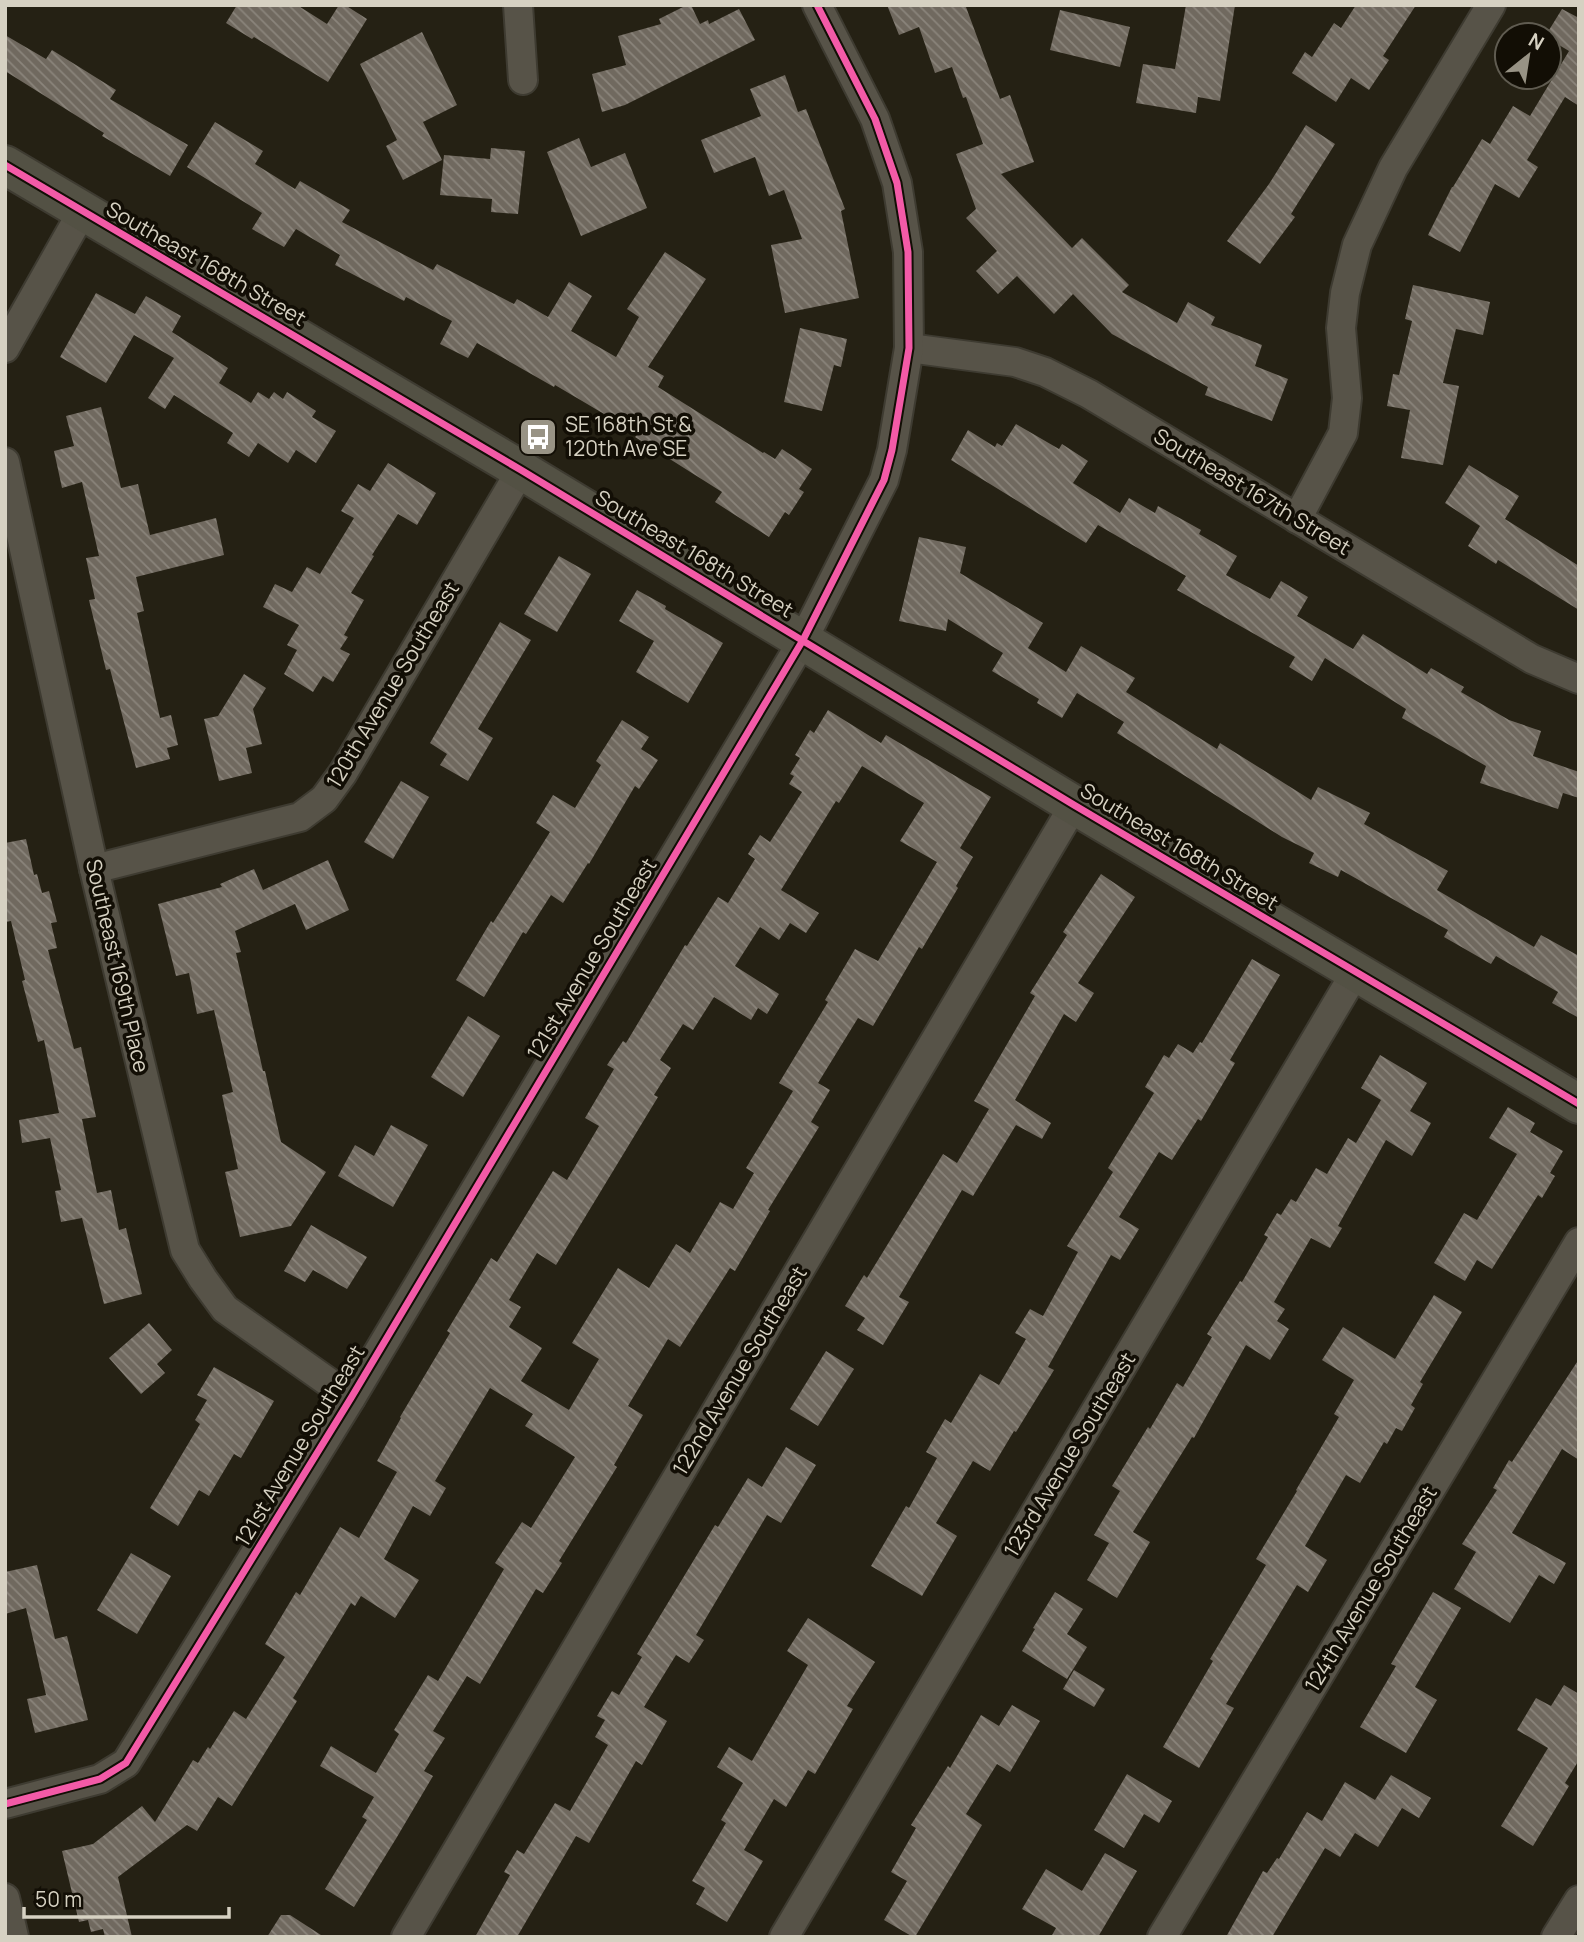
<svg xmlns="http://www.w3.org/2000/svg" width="1584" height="1942" font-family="Manrope,sans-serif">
<defs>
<pattern id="building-back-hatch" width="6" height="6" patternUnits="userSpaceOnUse" patternTransform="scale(1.75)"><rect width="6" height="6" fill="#70695f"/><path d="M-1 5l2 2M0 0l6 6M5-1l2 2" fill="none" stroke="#8a847b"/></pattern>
</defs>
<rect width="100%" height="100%" fill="#252114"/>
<g fill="url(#building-back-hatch)" fill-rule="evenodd">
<polygon points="237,5 297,5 327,24 339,5 345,5 367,19 328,82 254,37 252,39 226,23"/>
<polygon points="687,5 691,5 700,24 708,20 709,24 739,9 755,40 625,105 602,112 592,74 626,65 618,36 661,24 659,19"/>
<polygon points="887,5 970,5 966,7 1000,99 1010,95 1034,162 1001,174 1072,248 1082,238 1129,285 1122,292 1177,323 1188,302 1215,317 1211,325 1262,345 1255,366 1288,379 1272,421 1205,395 1208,387 1112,334 1073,294 1054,314 1017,276 998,294 976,271 997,251 966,218 976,209 956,154 983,144 966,97 963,98 952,67 935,73 919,27 899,35"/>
<polygon points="1186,5 1235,5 1220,101 1198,97 1196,113 1136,103 1143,64 1175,69"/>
<polygon points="1356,5 1416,5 1383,56 1389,60 1369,90 1351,78 1336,102 1292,73 1305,52 1312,57 1334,23 1341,28"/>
<polygon points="1562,9 1579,18 1579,106 1565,97 1527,160 1538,167 1519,198 1495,184 1460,252 1428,235 1452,187 1453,187 1482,139 1490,144 1513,106 1530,116 1569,51 1549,39 1549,35 1546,35"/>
<polygon points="1060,10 1130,27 1120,67 1050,50"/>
<polygon points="422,32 457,105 423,122 442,160 403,180 386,146 397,140 360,64"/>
<polygon points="5,35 46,59 52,50 116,90 110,99 188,145 170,176 102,136 104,133 5,71"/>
<polygon points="785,75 798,112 806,109 845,209 841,211 859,298 785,313 771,245 802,239 784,190 769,196 755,157 714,173 701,140 761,116 750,89"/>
<polygon points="215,122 263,151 255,164 295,189 300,181 350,210 342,222 433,270 437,264 514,304 517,299 548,317 569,282 592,296 571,331 616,357 639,317 627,309 665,252 706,279 648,367 664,376 658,387 763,453 764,452 775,459 782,449 812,469 799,489 804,492 789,515 785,512 769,537 715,502 722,492 635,437 638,434 555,385 554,387 477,343 468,358 440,344 452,321 406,297 404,301 335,265 340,255 296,229 284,247 252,229 262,213 187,167"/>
<polygon points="1306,125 1335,144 1291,214 1295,217 1260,264 1227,241 1269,184"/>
<polygon points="579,138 591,167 625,153 647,208 581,236 547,152"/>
<polygon points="491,148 525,151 518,214 491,212 492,199 440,195 444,155 490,159"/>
<polygon points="1413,285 1490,302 1483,335 1456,329 1443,383 1459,386 1443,465 1401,458 1410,410 1387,406 1393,374 1399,375 1412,321 1405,319"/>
<polygon points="96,293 135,314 146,296 181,316 172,332 228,368 219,383 251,403 258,392 269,399 274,392 283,399 287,392 316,411 312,417 336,431 316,463 296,450 288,463 258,443 249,457 227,443 233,433 174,395 165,409 148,398 174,358 134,335 106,383 60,357"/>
<polygon points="800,328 847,339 841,367 834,365 822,411 784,402"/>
<polygon points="101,407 121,488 138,484 150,535 216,518 224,555 136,577 144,611 137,613 160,718 171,715 178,745 167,748 170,759 136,768 110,669 106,670 89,600 95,599 86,558 99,556 82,482 62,488 54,451 74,446 66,416"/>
<polygon points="1016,424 1059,449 1062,444 1088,461 1073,483 1120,513 1129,498 1155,513 1158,506 1201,530 1199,534 1237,556 1226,575 1270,599 1281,581 1308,597 1297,616 1353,649 1363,634 1427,674 1431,668 1464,687 1461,692 1509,720 1541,731 1533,756 1579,772 1579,798 1563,793 1558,809 1480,783 1486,766 1402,718 1406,709 1325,658 1312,681 1289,667 1295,657 1177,590 1186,576 1098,525 1086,543 951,460 968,430 995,447 997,443 1002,446"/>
<polygon points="388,463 436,493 417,525 398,514 372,555 374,556 351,593 364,600 344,635 348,637 340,649 350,654 333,682 323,676 313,692 284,674 297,650 287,645 299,625 263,607 275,584 292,592 307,567 320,574 354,518 341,511 358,484 370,491"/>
<polygon points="1469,465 1519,496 1505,519 1579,566 1579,610 1498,560 1496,564 1468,546 1480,526 1445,503"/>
<polygon points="919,537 966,547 960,573 1043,623 1028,648 1066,672 1081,646 1135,678 1126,692 1217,749 1220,743 1311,800 1318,787 1370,813 1364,824 1448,871 1437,890 1534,947 1541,935 1579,956 1579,1018 1552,1003 1558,992 1496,956 1491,964 1444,937 1448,930 1341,870 1338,877 1309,863 1314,853 1282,837 1117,733 1124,722 1077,693 1062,718 1037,703 1039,699 992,671 1003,653 948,619 946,631 899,621"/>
<polygon points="559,556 591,574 557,632 524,614"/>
<polygon points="637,590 666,606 665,609 723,643 688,703 636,672 654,641 619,621"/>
<polygon points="500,622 531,640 478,729 493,738 468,781 440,765 447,754 430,743"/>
<polygon points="244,674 266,688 253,709 262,744 246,748 252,773 219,781 204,719 218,716"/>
<path d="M828,710l53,33 5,-8 105,62 -31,51 13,9 -17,29 2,2 -36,61 -3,-2 -46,79 -15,-8 -40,65 12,7 -19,32 8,5 -51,83 2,1 -35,60 -5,-3 -50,79 -12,-8 -40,67 15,9 -29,50 3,2 -58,94 3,2 -19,30 -7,-4 -56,95 -13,-8 -34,55 12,7 -21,33 9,5 -36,61 -43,70 -29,-18 42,-69 -5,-3 12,-20 -54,-31 11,-20 45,27 23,-39 -5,-4 34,-55 10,6 66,-112 -9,-6 27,-41 9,6 44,-71 -50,-31 8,-12 -43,-26 -55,93 11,7 -16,28 -17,-10 -29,53 35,21 -24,38 -34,-22 -6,10 -4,-3 -58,95 4,3 -65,105 -14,-9 -21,34 -10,-6 -69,52 14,60h-27l-2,-8 -12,3 -3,-12 -9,2 -17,-71 31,-7 49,-38 13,16 38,-62 5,3 10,-16 2,2 24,-38 12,8 39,-62 -20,-13 31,-52 4,3 40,-68 19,11 38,-66 -20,-11 24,-43 -1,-1 50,-84 -3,-2 44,-73 6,4 56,-91 14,9 32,-54 -14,-8 29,-49 -7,-4 16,-24 3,2 59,-98 2,1 31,-49 10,6 27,-44 -7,-5 12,-19 10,7 32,-50 -13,-8 5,-8 -4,-2 10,-16 -5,-3 15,-25 4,3zM862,766l62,37 -24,38 37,21 -59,99 -23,-12 -30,51 3,2 -49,81 14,8 -47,77 8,5 -21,36 -13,-7 -30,51 -14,-9 -27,44 -31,-20 -46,75 27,16 -30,51 -48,-29 21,-33 -33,-21 12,-20 -12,-7 28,-47 19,12 102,-168 -4,-2 17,-27 -11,-8 23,-36 10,6 21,-33 37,23 7,-12 9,6 12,-20 -44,-28 25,-39 19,13 11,-17 16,10 13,-20 -38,-23 55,-89 3,2z"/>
<polygon points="622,720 649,737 641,749 658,760 639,789 635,786 589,864 588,863 563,903 551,895 526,934 523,932 484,997 456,980 491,921 493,923 550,832 536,823 553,795 575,808 601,765 596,761"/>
<polygon points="401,781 429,797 393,859 364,842"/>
<polygon points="26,839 34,875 37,874 42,893 49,891 57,922 51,923 57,948 48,950 74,1049 81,1047 96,1117 82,1119 97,1193 111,1190 119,1230 126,1228 142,1294 104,1304 82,1218 61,1222 55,1191 61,1190 50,1138 22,1143 19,1120 59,1113 44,1040 38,1042 22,981 25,980 11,921 5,922 5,843"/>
<polygon points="328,860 349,910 306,930 295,904 235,931 241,952 236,953 263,1071 265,1071 281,1142 326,1172 291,1226 240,1237 225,1172 238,1169 222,1095 233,1092 214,1010 197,1014 189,973 176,976 158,904 222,887 220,884 254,869 263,890"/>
<polygon points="1101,874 1135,897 1078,983 1094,993 1076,1022 1064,1014 1015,1100 1051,1123 1042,1139 1016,1125 973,1196 962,1190 899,1297 909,1302 883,1345 857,1330 865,1318 845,1306 864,1275 867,1278 943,1154 957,1163 989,1109 974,1101 1035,996 1030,993 1067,935 1063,932"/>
<polygon points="1252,959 1280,975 1230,1060 1235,1063 1201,1121 1198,1119 1172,1160 1159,1152 1119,1217 1139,1229 1120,1260 1111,1255 1048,1367 1054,1370 1016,1432 1014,1431 990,1471 973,1461 936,1523 957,1536 922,1596 871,1566 906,1506 909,1508 937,1458 926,1452 945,1419 951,1423 980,1374 999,1385 1026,1339 1015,1333 1030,1309 1043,1316 1078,1252 1067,1246 1113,1172 1108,1168 1154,1093 1145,1087 1164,1055 1169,1058 1178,1044 1193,1053 1200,1042 1202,1043"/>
<polygon points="468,1016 500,1036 463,1097 431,1077"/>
<polygon points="1380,1055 1427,1083 1410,1111 1431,1123 1412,1156 1386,1140 1338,1226 1342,1228 1330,1248 1311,1238 1274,1302 1285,1309 1277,1321 1289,1329 1270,1360 1246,1345 1194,1438 1192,1437 1133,1532 1150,1542 1117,1598 1087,1580 1109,1543 1094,1535 1120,1491 1112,1486 1148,1427 1150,1429 1177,1383 1183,1387 1212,1337 1207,1334 1240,1281 1242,1282 1268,1237 1264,1235 1277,1213 1281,1215 1291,1199 1296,1202 1316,1168 1327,1174 1348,1138 1356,1143 1381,1100 1361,1088"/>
<polygon points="1508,1107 1535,1123 1530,1132 1563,1151 1550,1173 1555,1176 1542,1198 1538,1195 1492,1269 1477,1260 1465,1281 1434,1263 1464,1213 1477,1220 1517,1154 1489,1138"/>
<polygon points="391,1125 428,1145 393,1207 338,1176 355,1145 374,1156"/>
<polygon points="311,1225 367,1257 347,1289 313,1270 305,1282 284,1271"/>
<polygon points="1434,1295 1462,1312 1420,1382 1423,1384 1411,1405 1415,1408 1402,1431 1396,1428 1387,1444 1384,1442 1360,1483 1346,1475 1305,1546 1327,1560 1308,1592 1297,1585 1226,1704 1234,1708 1199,1768 1163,1747 1213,1661 1210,1659 1266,1565 1256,1559 1297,1491 1296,1490 1339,1417 1334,1414 1354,1380 1322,1360 1343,1327 1395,1359"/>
<polygon points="149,1323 172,1350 157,1364 165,1373 141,1394 109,1358"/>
<polygon points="826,1351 854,1369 818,1426 790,1409"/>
<polygon points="1579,1359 1579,1460 1562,1449 1512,1533 1566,1563 1554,1584 1539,1575 1510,1623 1454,1589 1476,1552 1462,1544 1497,1490 1493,1488 1509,1460 1512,1462"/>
<polygon points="214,1367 274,1401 241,1458 234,1454 209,1496 199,1490 178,1526 150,1508 200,1424 195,1420 207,1400 197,1395"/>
<polygon points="786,1447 816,1465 781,1523 767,1515 696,1635 704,1640 689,1663 676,1655 644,1707 667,1721 642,1765 636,1761 589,1843 576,1836 517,1937 475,1937 510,1875 504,1872 517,1850 524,1854 555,1803 570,1811 608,1745 595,1737 605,1720 597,1716 612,1691 619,1695 642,1657 637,1654 715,1525 718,1527 748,1478 762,1487"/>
<polygon points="131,1553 171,1576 137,1634 97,1610"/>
<polygon points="37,1565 55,1639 67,1636 88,1720 35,1733 27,1699 46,1695 26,1608 5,1614 5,1572"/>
<polygon points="1055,1592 1083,1609 1067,1634 1087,1647 1067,1679 1022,1651 1035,1629 1033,1628"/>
<polygon points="1433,1592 1461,1608 1415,1687 1437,1700 1406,1753 1360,1727 1396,1666 1391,1664"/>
<polygon points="808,1618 875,1662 847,1706 853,1709 815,1774 808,1770 786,1807 774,1799 744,1850 763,1861 727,1922 696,1904 705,1888 692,1881 726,1823 721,1820 743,1783 717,1767 729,1747 752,1761 808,1665 787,1651"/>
<polygon points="1074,1670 1105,1689 1094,1707 1063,1689"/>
<polygon points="1564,1685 1579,1694 1579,1760 1565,1783 1569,1786 1533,1846 1501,1826 1548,1748 1517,1730 1536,1698 1551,1706"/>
<polygon points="1012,1705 1040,1721 1010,1772 997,1764 966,1814 982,1825 915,1937 913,1937 884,1920 907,1881 891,1872 916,1828 911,1825 948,1766 950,1768 981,1715 999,1726"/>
<polygon points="1127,1774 1172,1801 1159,1823 1144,1814 1124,1848 1094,1830"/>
<polygon points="1391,1775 1431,1798 1419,1818 1402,1808 1378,1847 1355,1833 1340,1857 1325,1848 1272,1937 1226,1937 1263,1871 1267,1873 1277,1858 1279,1859 1307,1812 1322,1821 1345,1782 1375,1800"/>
<polygon points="1105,1853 1137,1871 1098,1937 1051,1937 1056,1928 1022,1909 1046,1869 1082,1891"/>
<polygon points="281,1915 290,1915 324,1937 267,1937"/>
</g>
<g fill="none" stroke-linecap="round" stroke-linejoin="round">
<defs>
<g id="street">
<polyline points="518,5 523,80"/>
<polyline points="5,348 82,212"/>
<polyline points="909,348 1015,362 1045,372 1089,394 1532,659 1579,679"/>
<polyline points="5,462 94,869 185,1250 203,1279 225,1309 351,1398"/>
<polyline points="1297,519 1343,433 1347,398 1341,328 1345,293 1357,245 1393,168 1491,5"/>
<polyline points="94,869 300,817 324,799 343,773 521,470"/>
<polyline points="5,1804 100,1779 126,1763 351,1398 803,640 884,480 892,450 909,348 908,252 897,183 875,119 817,5"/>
<polyline points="5,1898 14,1937"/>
<polyline points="406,1937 1074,805"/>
<polyline points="784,1937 1355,973"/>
<polyline points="1162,1937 1579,1242"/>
<polyline points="1556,1937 1579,1900"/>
</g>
<polyline id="secondary" points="5,165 521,470 1074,805 1579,1104"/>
</defs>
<use href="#street" stroke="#3e3b31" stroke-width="32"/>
<use href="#secondary" stroke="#3e3b31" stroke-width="42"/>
<use href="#street" stroke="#575348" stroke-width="28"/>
<use href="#secondary" stroke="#535144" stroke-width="38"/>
<defs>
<g id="cycleway">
<polyline points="5,165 521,470 1074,805 1579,1104"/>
<polyline points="5,1804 100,1779 126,1763 351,1398 803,640 884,480 892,450 909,348 908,252 897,183 875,119 817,5"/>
</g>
</defs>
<use href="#cycleway" stroke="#120e05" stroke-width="11"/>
<use href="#cycleway" stroke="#f35aa7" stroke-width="7"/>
</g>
<defs>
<symbol id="bus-square" viewBox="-11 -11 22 22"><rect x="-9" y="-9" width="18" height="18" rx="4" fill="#989385" stroke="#120e05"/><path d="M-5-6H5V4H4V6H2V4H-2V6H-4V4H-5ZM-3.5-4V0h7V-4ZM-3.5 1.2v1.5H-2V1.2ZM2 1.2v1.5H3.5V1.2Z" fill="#fff"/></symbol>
</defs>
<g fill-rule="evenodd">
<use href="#bus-square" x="516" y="415" width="44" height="44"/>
</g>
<g text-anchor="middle" stroke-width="7" stroke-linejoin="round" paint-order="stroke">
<g font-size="21" fill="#d6d1c2" stroke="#120e05">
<text transform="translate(206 264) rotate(30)" y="7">Southeast 168th Street</text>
<text transform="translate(1252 492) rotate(31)" y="7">Southeast 167th Street</text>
<text transform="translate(694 554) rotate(31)" y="7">Southeast 168th Street</text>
<text transform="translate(393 685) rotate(-59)" y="7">120th Avenue Southeast</text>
<text transform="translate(1179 847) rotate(31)" y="7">Southeast 168th Street</text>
<text transform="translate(592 959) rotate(-59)" y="7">121st Avenue Southeast</text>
<text transform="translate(117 966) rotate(77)" y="7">Southeast 169th Place</text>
<text transform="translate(740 1371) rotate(-59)" y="7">122nd Avenue Southeast</text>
<text transform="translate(300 1446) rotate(-59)" y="7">121st Avenue Southeast</text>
<text transform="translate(1070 1455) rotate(-59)" y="7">123rd Avenue Southeast</text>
<text transform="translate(1371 1589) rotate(-59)" y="7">124th Avenue Southeast</text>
</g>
<g font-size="21" fill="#d6d1c2" stroke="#120e05" text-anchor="start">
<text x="565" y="432">SE 168th St &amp;<tspan x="565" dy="24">120th Ave SE</tspan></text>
</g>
</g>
<rect width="1584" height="1942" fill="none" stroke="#d6d1c2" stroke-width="14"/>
<g transform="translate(1528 56) rotate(30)"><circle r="33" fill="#120e05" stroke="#605c51" stroke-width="2"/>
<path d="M0-5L12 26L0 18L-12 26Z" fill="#989385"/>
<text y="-10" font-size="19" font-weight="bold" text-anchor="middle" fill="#d6d1c2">N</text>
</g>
<path d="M24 1907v10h205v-10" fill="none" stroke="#d6d1c2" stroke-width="3.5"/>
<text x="35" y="1907" font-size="21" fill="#d6d1c2" stroke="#120e05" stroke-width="5" paint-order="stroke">50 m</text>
</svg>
